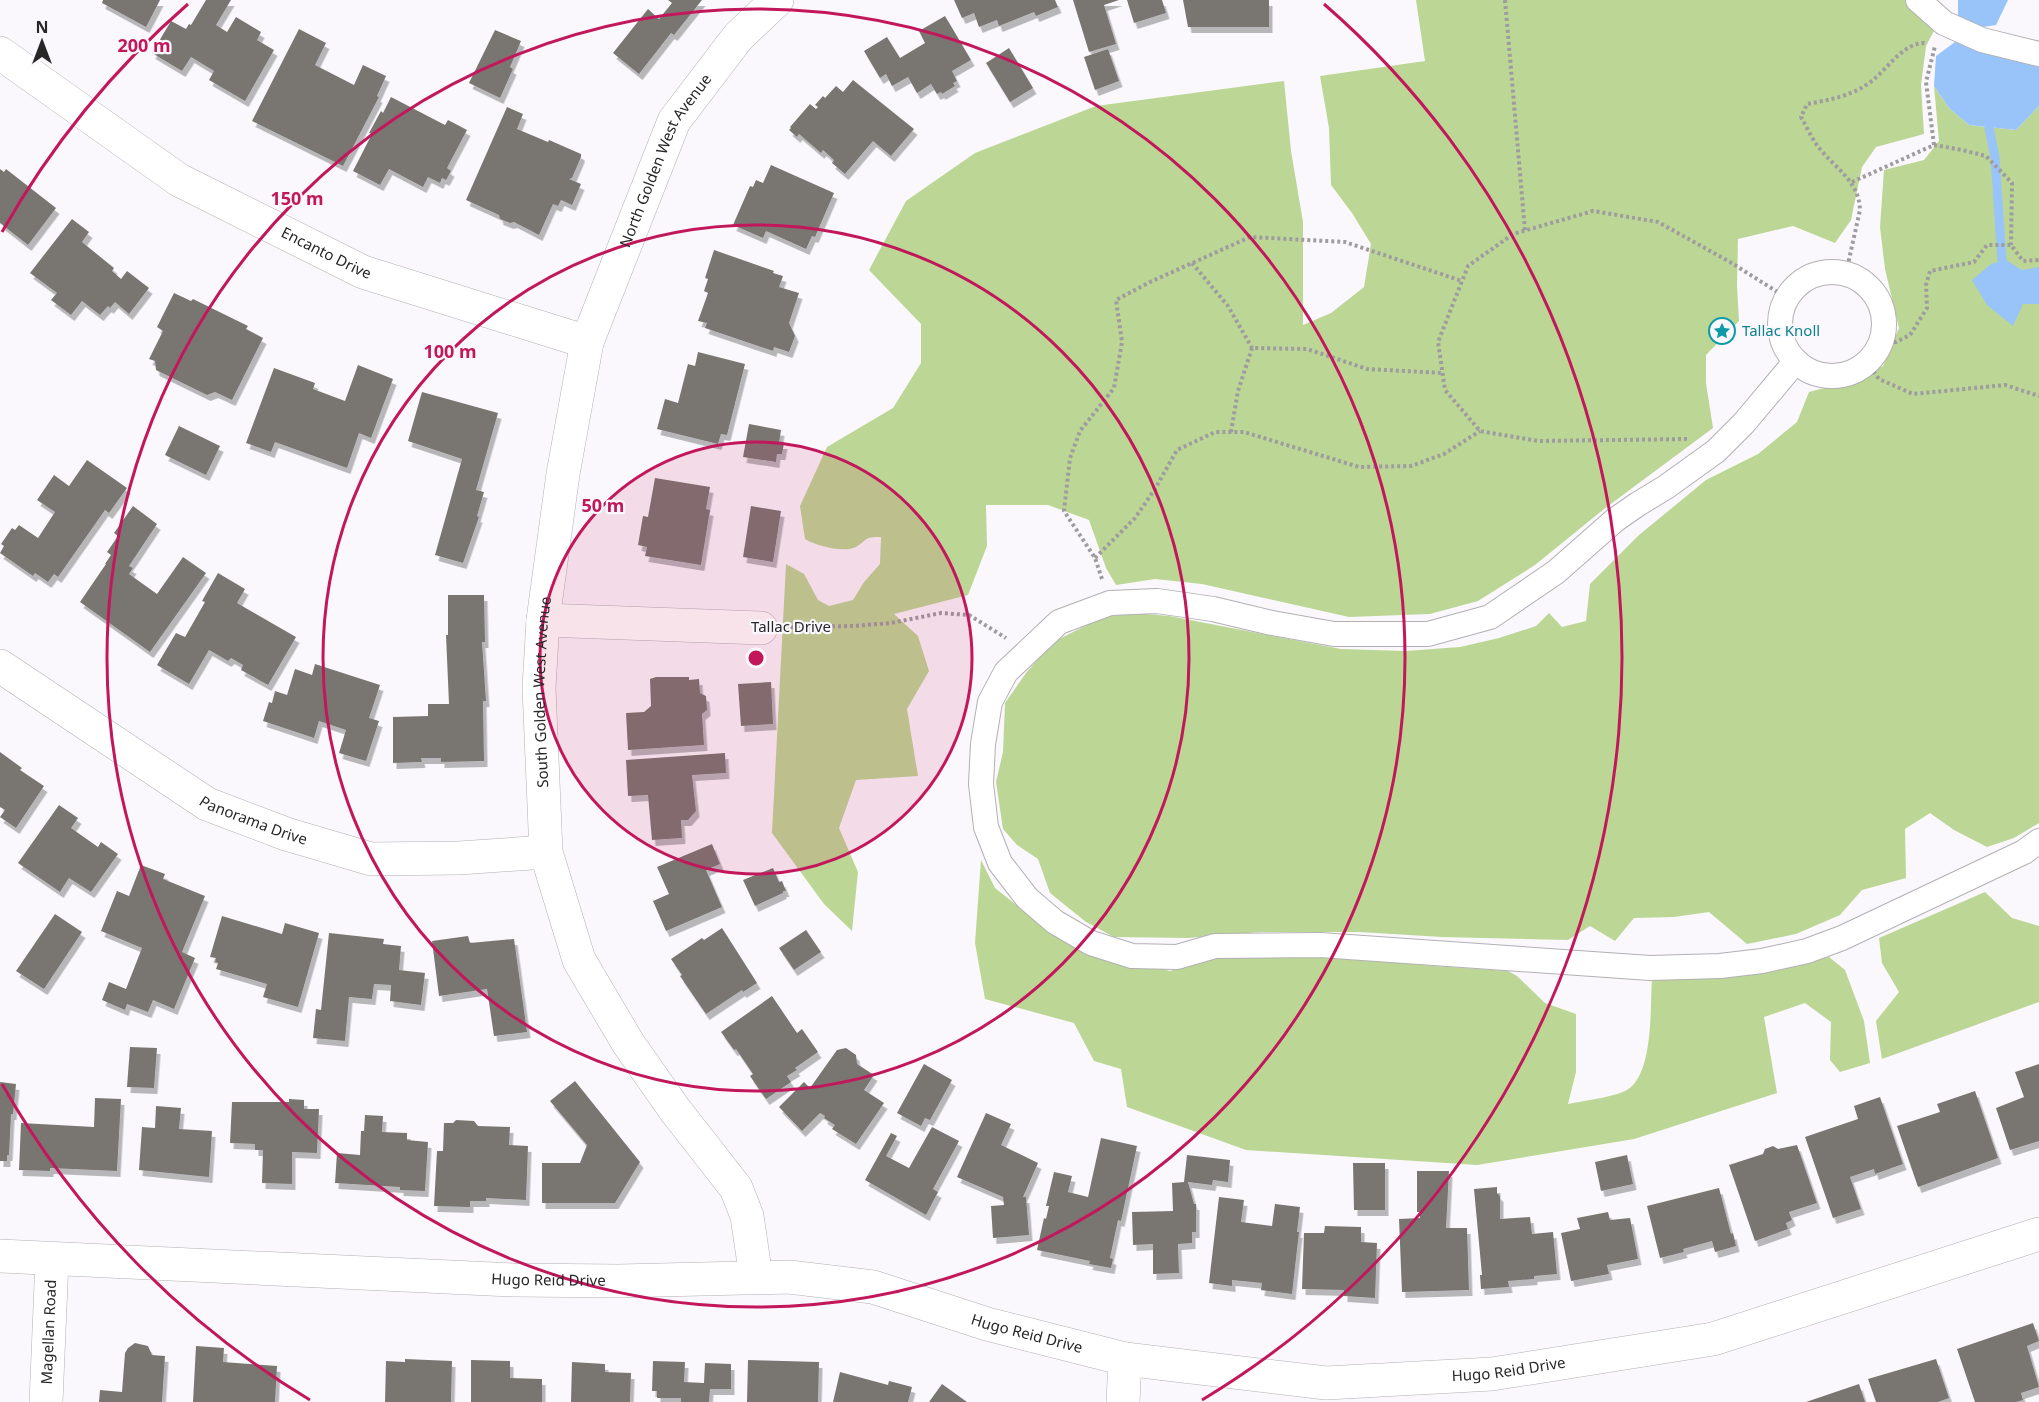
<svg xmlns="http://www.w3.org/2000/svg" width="2039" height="1402" font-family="'Noto Sans',sans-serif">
<defs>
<filter id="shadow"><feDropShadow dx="3.5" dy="6" stdDeviation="0" flood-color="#0004"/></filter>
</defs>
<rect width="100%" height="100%" fill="#faf8fc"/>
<g fill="#bcd695">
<path d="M1416,0h492l29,25 -11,21 -5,39 3,49 -48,13 -14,20 -11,53 -16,23 -42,-17 -55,13 -1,47 2,35 -33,34v28l7,45 -109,81 -69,56 -57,36 -48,13 -81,3 -147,-33 -47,-5 -39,6 -10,-17 -17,-48 -41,-15h-62l1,41 -19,49 -74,19 24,22 11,35 -22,38 11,67 -62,4 -17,48 19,44 -6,59 -28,-27 -52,-71 14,-269 18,10 14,26 11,6 24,-6 11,-18 16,-18 1,-27c-18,0 -12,2 -25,10 -12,6 -40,-1 -51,-8l-5,-33 27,-59 66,-39 28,-45v-39l-52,-54 37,-69 69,-48 121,-47 188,-25 7,70 12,71v103l28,-12 33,-26 7,-43 -19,-31 -21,-28 -2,-57 -9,-52 105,-15z"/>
<polygon points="1934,86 1949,108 1969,125 2016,130 2039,106 2039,823 2014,838 1987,847 1954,830 1930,813 1905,829 1906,878 1862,890 1840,915 1796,934 1747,944 1709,912 1674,917 1634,918 1615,941 1590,926 1568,940 1442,937 1359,932 1260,932 1188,938 1114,937 1086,922 1050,893 1038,859 1017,845 1003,829 996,782 1003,752 1005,703 1026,673 1053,642 1103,617 1135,613 1169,616 1341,649 1406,651 1460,647 1499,638 1536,626 1549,613 1562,627 1586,621 1590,584 1639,535 1706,480 1758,454 1797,422 1809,392 1855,380 1883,366 1899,328 1885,269 1880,227 1884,170 1924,160 1939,141"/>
<path d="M981,860l14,28 34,27 36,26 46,15 59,15 51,-15 73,-3 140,13 74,5 9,5 28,27 31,11v58l-8,32c15,-3 46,-7 59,-14 27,-16 23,-84 25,-112l115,-7 62,-14 16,13 19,51 6,42 -30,9 -10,-12 1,-38 -26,-19 -41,14 13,76 -143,46 -157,26 -231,-15 -119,-43 -6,-38 -27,-8 -20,-38 -89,-24 -10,-56z"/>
<polygon points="1985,892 2012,918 2039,926 2039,1002 1882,1059 1876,1021 1899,992 1882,963 1879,938"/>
</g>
<g fill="#98c4fa">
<polygon points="1958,0 2008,0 1996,25 1983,27 1958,18"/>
<polygon points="1955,42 2016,57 2039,66 2039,106 2016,130 1969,125 1949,108 1934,86 1936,56"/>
<polygon points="2006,260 2022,270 2039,267 2039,304 2023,304 2013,326 1987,305 1972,280 1991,264"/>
</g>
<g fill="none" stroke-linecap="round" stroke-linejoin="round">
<polyline stroke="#98c4fa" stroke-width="9" points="1989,128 1995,157 2002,261"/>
</g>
<g fill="#797672" filter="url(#shadow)">
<polygon points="103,0 160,0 146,27 102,3"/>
<polygon points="206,0 231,0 216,25 227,32 236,17 261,32 257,40 274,50 245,101 209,80 214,71 191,57 182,71 152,53 171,21 186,29 189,24 191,25"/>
<polygon points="668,0 702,0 674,35 671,33 639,74 613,53 648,9 659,19 672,3"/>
<polygon points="954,0 1055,0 1058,7 1036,16 1034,12 999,26 997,20 979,27 974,13 962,18"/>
<polygon points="1073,0 1119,0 1104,5 1116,44 1089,52"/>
<polygon points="1127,0 1162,0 1166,13 1134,23"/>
<polygon points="1183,0 1269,0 1269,27 1188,27"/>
<polygon points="945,16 971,60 952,71 957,81 953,83 955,86 942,94 941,92 937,94 931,84 917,93 908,77 892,86 886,74 880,78 864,51 887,37 900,58 925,43 919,31"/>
<polygon points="299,29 326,43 315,65 354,85 363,65 386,76 377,96 379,97 343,166 252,121"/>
<polygon points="495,30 521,41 510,67 513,69 500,98 469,83"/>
<polygon points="1009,48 1033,88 1010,102 986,63"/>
<polygon points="1108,49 1119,81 1095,90 1084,57"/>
<polygon points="853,80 914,129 891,156 873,141 845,174 832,163 834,160 823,150 821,153 799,134 797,137 789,130 791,128 790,127 810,104 816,109 818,107 815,105 823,96 825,98 836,86 843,92"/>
<polygon points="391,97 445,125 448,120 467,130 447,168 451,171 446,180 442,178 440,183 428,177 423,187 389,169 380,185 353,171 372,134 369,133 381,111 383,113"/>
<polygon points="507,107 523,114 517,129 548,142 549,140 581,154 581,157 572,178 569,179 581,184 572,205 561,200 558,206 553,204 539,235 514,222 510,223 500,219 499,215 466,200"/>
<polygon points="771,165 834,193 815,237 812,236 806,249 766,231 763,238 733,225 750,186 753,187 756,180 763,183"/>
<polygon points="0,169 4,172 6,169 56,208 28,245 0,223"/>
<polygon points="72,219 89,232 82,242 114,268 112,271 121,279 127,271 149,288 129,314 115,302 110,308 108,306 100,315 82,301 71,315 51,300 57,293 30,273"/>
<polygon points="714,250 774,271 773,273 783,276 779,287 799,293 789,323 795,336 789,352 774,347 773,351 705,328 707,323 698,321 708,293 704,291 708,279 705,278"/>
<polygon points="174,293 191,301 193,299 248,326 246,329 263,338 232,400 215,392 207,395 156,370 155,361 149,359 163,331 157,327"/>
<polygon points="698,352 745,364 727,435 721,434 718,444 657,429 665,399 678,403 688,364 695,366"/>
<polygon points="358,365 393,379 371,438 359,433 347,468 275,442 271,452 246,443 274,368 315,383 313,389 345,401"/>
<polygon points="422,392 498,413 476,490 484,492 477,516 479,517 463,563 435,555 462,459 408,441"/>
<polygon points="749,424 781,430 779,443 784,443 782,454 777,454 776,462 743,457"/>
<polygon points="179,426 220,446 206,475 165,455"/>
<polygon points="87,460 127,488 109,513 105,510 58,577 54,574 48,582 35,573 33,576 0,553 4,546 1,544 12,528 15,530 19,525 38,538 55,512 37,500 54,475 69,486"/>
<polygon points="655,478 710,487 706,509 710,510 701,565 645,556 647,547 638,545 643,516 648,517"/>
<polygon points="133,506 157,524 129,566 133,568 129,574 157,594 183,557 206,573 150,652 80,602 106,564 105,564 111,555 107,552 118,536 114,533"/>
<polygon points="751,506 781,511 773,562 743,557"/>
<polygon points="218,573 245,589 237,603 296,637 268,685 241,670 243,665 231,658 228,661 209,650 189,684 157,665 176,633 185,637 205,602 202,601"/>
<polygon points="448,595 484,595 485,642 482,642 486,701 483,701 484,761 441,762 441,758 421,758 422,762 393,763 393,717 428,716 428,704 449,704 446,635 448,635"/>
<polygon points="315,664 380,685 369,718 379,721 366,761 339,753 346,730 319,721 314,738 263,721 269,702 272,703 275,691 287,695 295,669 312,675"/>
<polygon points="656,677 689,677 689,680 699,679 700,693 706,696 707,710 702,714 704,745 628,750 626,713 644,712 651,706 650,679"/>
<polygon points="771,682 773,724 741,726 738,684"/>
<polygon points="0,752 22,768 20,770 44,786 16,828 0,817 5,810 0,807"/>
<polygon points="725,753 726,773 692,775 696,811 688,820 681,820 682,838 652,840 648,795 628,796 626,760"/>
<polygon points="59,805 78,818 71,828 98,847 101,842 118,854 91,892 69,878 60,892 18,863"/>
<polygon points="712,844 720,864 706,870 722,907 666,931 653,901 669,894 657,867"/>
<polygon points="141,865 165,874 163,879 205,896 182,952 195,958 174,1009 153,1000 148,1012 127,1004 125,1010 102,1000 109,982 126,989 142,948 101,931 117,891 129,896"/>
<polygon points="773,868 779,882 782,881 786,891 783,891 783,893 755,906 743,880"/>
<polygon points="55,914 82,932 44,989 16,971"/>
<polygon points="222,916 282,934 285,923 319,933 298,1007 263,997 267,984 216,969 218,963 215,962 216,958 210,957"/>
<polygon points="722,928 757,983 743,992 742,990 706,1014 680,976 682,975 671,959 702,938 704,940"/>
<polygon points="806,930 821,952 794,970 779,948"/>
<polygon points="329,933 384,939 383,944 401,946 399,970 425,973 421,1005 390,1001 391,985 374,984 372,999 349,997 345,1041 313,1038 316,1009 321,1010"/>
<polygon points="468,936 470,943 514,939 527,1032 494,1036 487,989 439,996 432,941"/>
<polygon points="772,996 797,1033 802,1029 818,1052 795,1068 797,1070 787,1076 791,1082 766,1099 750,1076 753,1074 736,1049 734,1050 721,1032"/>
<polygon points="130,1047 157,1048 154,1088 127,1087"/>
<polygon points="846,1048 856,1055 857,1064 874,1075 864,1090 884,1103 856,1144 832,1129 835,1125 824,1118 825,1116 820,1113 802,1131 779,1107 804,1082 810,1088 837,1050"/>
<polygon points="924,1064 952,1080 930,1120 925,1118 921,1126 897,1113"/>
<polygon points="2039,1064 2039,1141 2010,1150 1996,1108 2024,1097 2015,1072"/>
<polygon points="575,1081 640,1162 615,1203 542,1203 542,1163 580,1163 587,1145 550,1101"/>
<polygon points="0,1082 16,1084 13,1114 11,1114 9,1155 7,1155 7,1161 0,1161"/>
<polygon points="1975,1091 1998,1158 1918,1187 1897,1126 1940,1112 1937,1104"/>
<polygon points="1880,1097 1903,1164 1875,1174 1874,1169 1850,1177 1861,1209 1833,1218 1805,1137 1858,1119 1854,1106"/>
<polygon points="95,1098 121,1099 117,1171 50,1168 50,1171 19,1170 21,1123 94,1127"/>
<polygon points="289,1099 304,1100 304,1109 319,1109 317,1153 292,1152 292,1184 262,1183 263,1150 255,1150 255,1144 230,1143 232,1102 289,1102"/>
<polygon points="156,1106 181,1108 179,1129 212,1131 209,1177 139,1170 142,1127 155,1128"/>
<polygon points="986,1113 1011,1124 1001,1145 1038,1163 1023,1197 1026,1197 1029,1235 993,1238 991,1206 1004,1205 1003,1197 957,1177"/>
<polygon points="365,1115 383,1116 382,1132 407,1133 407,1140 428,1142 425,1191 400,1190 400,1187 335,1183 337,1153 360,1155 361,1131 364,1131"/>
<polygon points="456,1120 474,1121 478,1126 510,1127 509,1145 528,1146 526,1200 486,1198 486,1201 470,1201 470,1207 434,1206 437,1151 443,1151 444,1123 453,1123"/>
<polygon points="932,1127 959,1141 933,1189 938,1192 926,1215 865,1180 891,1133 897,1136 886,1156 909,1168"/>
<polygon points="1101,1138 1137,1146 1121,1221 1118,1220 1110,1258 1113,1259 1111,1268 1089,1264 1090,1261 1037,1250 1044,1218 1046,1219 1049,1206 1046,1206 1054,1172 1072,1176 1068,1192 1088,1197"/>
<polygon points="1797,1145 1817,1203 1789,1212 1792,1220 1786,1223 1788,1229 1755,1241 1729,1165 1763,1154 1765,1149 1773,1146 1778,1149"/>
<polygon points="1187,1155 1230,1160 1228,1182 1213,1180 1212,1185 1188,1182 1194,1204 1196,1204 1196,1232 1192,1232 1192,1243 1178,1244 1179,1273 1153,1274 1153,1244 1133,1245 1132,1212 1173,1211 1172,1183 1184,1182"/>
<polygon points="1627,1155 1633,1184 1601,1191 1595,1162"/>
<polygon points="1353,1163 1385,1163 1385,1210 1354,1210"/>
<polygon points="1417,1171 1449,1171 1446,1228 1467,1228 1469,1290 1402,1292 1399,1219 1420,1218 1420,1212 1417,1212"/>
<polygon points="1497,1187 1497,1193 1500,1196 1500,1219 1530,1217 1532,1234 1553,1232 1557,1274 1534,1276 1534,1279 1508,1281 1509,1287 1481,1289 1480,1275 1482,1275 1474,1189"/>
<polygon points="1719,1188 1731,1234 1733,1233 1736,1246 1715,1252 1712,1241 1683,1249 1684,1252 1660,1258 1647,1206"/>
<polygon points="1219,1197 1244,1200 1241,1222 1272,1226 1275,1204 1300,1207 1297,1232 1299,1232 1292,1294 1261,1290 1262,1283 1232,1280 1232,1286 1209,1283"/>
<polygon points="1608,1212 1610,1220 1630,1218 1638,1259 1607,1265 1609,1274 1571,1281 1561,1233 1580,1229 1577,1218"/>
<polygon points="1325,1226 1361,1227 1361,1242 1377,1243 1375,1298 1344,1296 1344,1290 1302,1289 1304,1233 1324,1233"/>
<polygon points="2033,1323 2039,1341 2027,1346 2039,1387 2021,1393 2023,1400 2016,1402 1975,1402 1957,1349"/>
<polygon points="135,1343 148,1346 152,1355 165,1356 162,1402 99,1402 100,1390 122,1392 125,1353 128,1348"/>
<polygon points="196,1346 224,1348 223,1362 277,1366 275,1402 193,1402"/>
<polygon points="405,1359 452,1361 451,1402 385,1402 386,1361 405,1362"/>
<polygon points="1936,1359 1949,1398 1938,1402 1876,1402 1868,1379"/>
<polygon points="471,1360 510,1361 510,1378 542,1379 542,1402 471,1402"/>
<polygon points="748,1360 819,1362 818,1402 747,1402"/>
<polygon points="653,1361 685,1362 684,1382 704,1383 705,1363 731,1364 731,1389 710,1389 709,1402 681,1402 681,1398 657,1398 657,1391 652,1391"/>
<polygon points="572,1362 605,1364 605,1372 631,1373 630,1402 571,1402"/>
<polygon points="840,1372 888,1385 889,1381 912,1387 908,1402 833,1402"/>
<polygon points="942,1384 967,1402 929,1402"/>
<polygon points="1859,1384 1865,1402 1806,1402"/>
</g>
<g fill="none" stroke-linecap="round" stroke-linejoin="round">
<defs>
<g id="pedestrian">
<polyline points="1918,0 1944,23 1982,40 2039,54"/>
<circle cx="1832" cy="324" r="52"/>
<polyline points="1796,361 1744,423 1716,451 1666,487 1638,504 1615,520 1556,572 1490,617 1428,634 1334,634 1272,623 1213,609 1157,601 1110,603 1059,622 1006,672 990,702 983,744 981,784 986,827 1000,863 1027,898 1055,922 1091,943 1132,956 1177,957 1215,946 1320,945 1650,968 1720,966 1762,961 1807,951 1842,938 2024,852 2039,841"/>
</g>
<g id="minor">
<path id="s1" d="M0,53l179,127 184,92 224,70"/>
<polyline points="543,620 761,628"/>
<path id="s2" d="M0,666l207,138 79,30 85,25 88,-1 87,-6"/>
<path id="s3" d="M0,1256l513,24 106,1 170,-4 84,10 114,37 138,35 201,24 166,-9 221,-35 326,-105"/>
<path id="s4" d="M756,1277l-9,-61 -11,-28 -61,-78 -47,-67 -49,-83 -33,-108 -7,-164 4,-68 20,-146 24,-132 87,-221 64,-84 39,-37"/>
<path id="s5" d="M46,1402l6,-142"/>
<polyline points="1123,1402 1125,1359"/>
</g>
</defs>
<use href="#pedestrian" stroke="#b2b0b4" stroke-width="26"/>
<use href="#minor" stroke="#b2b0b4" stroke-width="34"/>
<g stroke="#9e9c9f" stroke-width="4" stroke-dasharray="3 3" stroke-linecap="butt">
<polyline points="1505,0 1525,231"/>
<polyline points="1934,145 1926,82 1935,46"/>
<polyline points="1852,182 1934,145 1962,150 1986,156 2012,183 2011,245"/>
<polyline points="1192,263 1228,306 1252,348"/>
<path d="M1846,273l14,-63c-1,-29 -24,-41 -40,-61 -8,-9 -13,-22 -19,-32l6,-13c23,-4 48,-9 66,-24 16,-13 30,-37 52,-37"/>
<polyline points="1882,340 1896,342 1910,335 1927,308 1926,285 1930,271 1974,262 1987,245 2011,245 2023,261 2039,260"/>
<polyline points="1866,362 1879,379 1913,394 2005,385 2039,396"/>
<polyline points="1231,432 1238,391 1252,348 1307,349 1367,369 1443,373"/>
<polyline points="1687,439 1538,441 1480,431 1445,390 1438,342 1468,266 1513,234 1593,211 1658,222 1730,262 1787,298"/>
<polyline points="1095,558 1135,518 1155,489 1177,450 1215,432 1244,432 1359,467 1411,466 1444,454 1480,431"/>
<polyline points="1102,579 1095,558 1064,511 1070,458 1080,431 1114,388 1122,342 1116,300 1150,282 1250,237 1345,242 1462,281"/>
<polyline points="790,627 853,626 891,623 941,613 969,615 1006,638"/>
</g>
<use href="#pedestrian" stroke="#fff" stroke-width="24"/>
<use href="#minor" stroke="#fff" stroke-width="33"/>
</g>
<circle cx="756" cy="658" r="216" fill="#c2185b" fill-opacity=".12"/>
<g fill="none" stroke="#c2185b" stroke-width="3">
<circle cx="756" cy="658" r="216"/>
<circle cx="756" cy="658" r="433"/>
<circle cx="756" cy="658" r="649"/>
<path d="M310 1400A866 866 0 0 1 2 1084M2 232A866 866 0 0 1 188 4M1324 4A866 866 0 0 1 1202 1400"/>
</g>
<defs>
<symbol id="sight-ring" viewBox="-11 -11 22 22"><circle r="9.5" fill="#faf8fc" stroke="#0f9aa8" stroke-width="1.5"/><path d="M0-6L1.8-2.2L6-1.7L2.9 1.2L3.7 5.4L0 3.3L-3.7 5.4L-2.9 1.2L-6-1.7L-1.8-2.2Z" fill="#0f9aa8"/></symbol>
</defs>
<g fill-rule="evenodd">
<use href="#sight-ring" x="1707" y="316" width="30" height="30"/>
</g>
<g text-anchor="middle" stroke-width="4.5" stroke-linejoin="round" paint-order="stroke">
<g font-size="15" fill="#282728" stroke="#faf8fc">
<text dy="5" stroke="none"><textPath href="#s4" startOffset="1194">North Golden West Avenue</textPath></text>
<text dy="5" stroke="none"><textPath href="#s1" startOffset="384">Encanto Drive</textPath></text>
<text x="791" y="632">Tallac Drive</text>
<text dy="5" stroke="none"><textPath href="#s4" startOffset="642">South Golden West Avenue</textPath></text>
<text dy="5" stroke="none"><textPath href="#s2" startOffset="298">Panorama Drive</textPath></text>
<text dy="5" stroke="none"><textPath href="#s3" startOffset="549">Hugo Reid Drive</textPath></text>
<text dy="5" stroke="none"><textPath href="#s5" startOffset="70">Magellan Road</textPath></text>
<text dy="5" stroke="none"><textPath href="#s3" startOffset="1035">Hugo Reid Drive</textPath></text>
<text dy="5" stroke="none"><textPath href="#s3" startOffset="1522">Hugo Reid Drive</textPath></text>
</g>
<g font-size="15" fill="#0d838f" stroke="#faf8fc" text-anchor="start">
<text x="1742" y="336">Tallac Knoll</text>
</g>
</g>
<circle cx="756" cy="658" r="9" fill="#c2185b" stroke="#faf8fc" stroke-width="3"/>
<g font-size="18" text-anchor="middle" font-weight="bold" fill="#c2185b" stroke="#faf8fc" stroke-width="4.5" stroke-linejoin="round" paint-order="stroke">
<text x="144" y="52">200 m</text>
<text x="297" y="205">150 m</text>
<text x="450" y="358">100 m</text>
<text x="603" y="512">50 m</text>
</g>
<g transform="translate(42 42)" stroke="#faf8fc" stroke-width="4.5" paint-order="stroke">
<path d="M0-4.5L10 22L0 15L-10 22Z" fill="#282728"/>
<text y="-9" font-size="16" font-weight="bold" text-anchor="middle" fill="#282728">N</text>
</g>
</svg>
